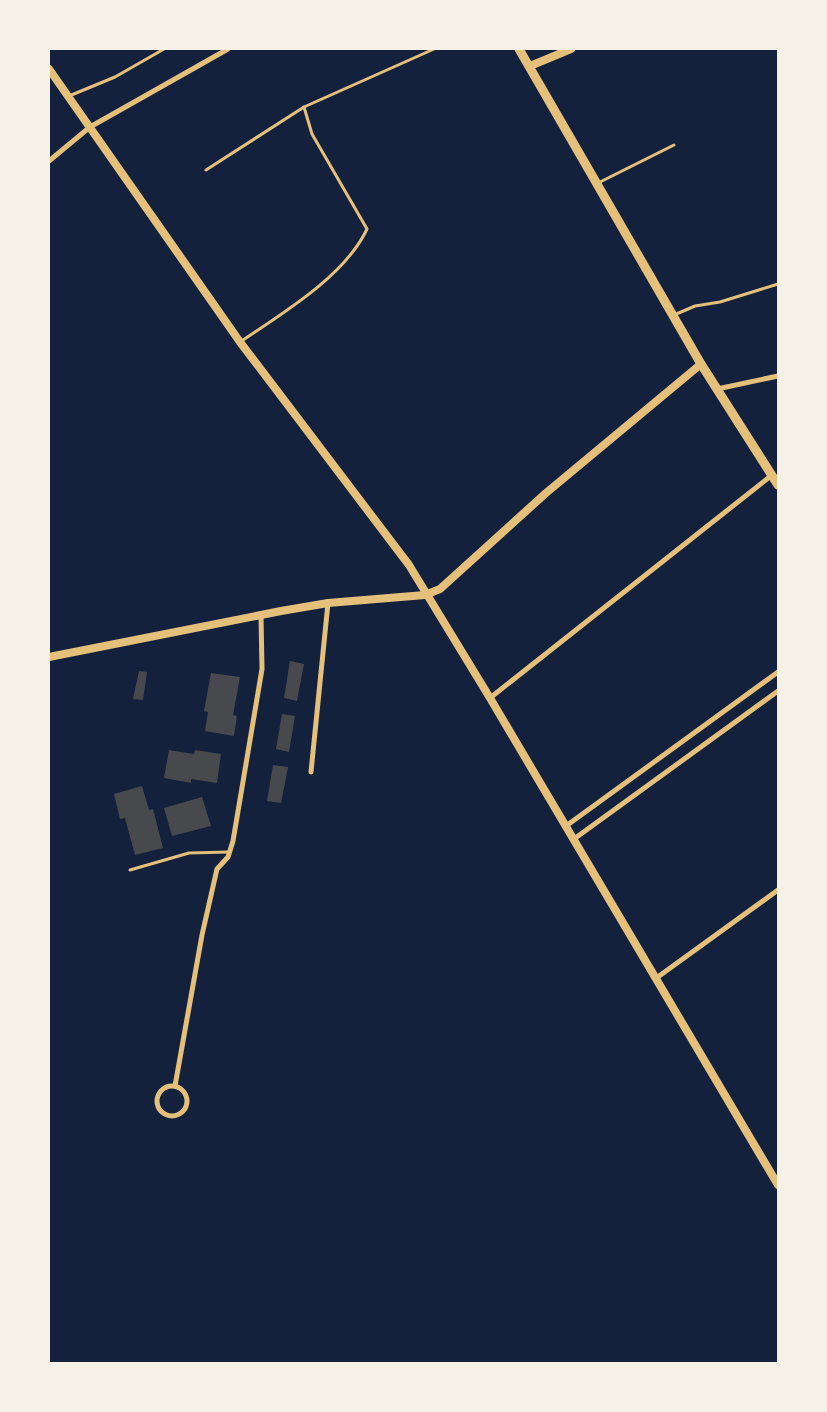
<svg xmlns="http://www.w3.org/2000/svg" width="827" height="1412" font-family="Lato,sans-serif">
<rect width="100%" height="100%" fill="#14213d"/>
<g fill="#48494c">
<polygon points="290,661 304,664 297,701 284,698"/>
<polygon points="139,671 147,672 143,700 133,699"/>
<polygon points="211,673 240,677 233,715 237,716 234,736 205,731 208,712 204,711"/>
<polygon points="282,714 295,716 289,752 276,749"/>
<polygon points="169,750 194,754 195,750 221,754 217,783 191,779 191,783 164,778"/>
<polygon points="273,765 288,767 281,803 267,801"/>
<polygon points="142,786 149,810 153,809 163,848 135,855 125,818 120,819 114,794"/>
<polygon points="202,797 211,826 172,836 164,808"/>
</g>
<g fill="none" stroke-linecap="round" stroke-linejoin="round">
<g stroke="#e5c07b" stroke-width="3">
<polyline points="69,96 115,77 164,49"/>
<polyline points="206,170 304,107 434,49"/>
<polyline points="598,183 674,145"/>
<polyline points="674,315 695,306 720,302 778,284"/>
<path d="M240,342c43,-29 105,-66 127,-113l-55,-95 -8,-27"/>
<polyline points="130,870 189,853 229,852"/>
</g>
<g stroke="#e5c07b" stroke-width="5">
<polyline points="49,161 90,127 228,49"/>
<polyline points="717,389 778,376"/>
<polyline points="490,698 772,475"/>
<polyline points="311,772 328,603"/>
<polyline points="566,826 778,672"/>
<polyline points="574,839 778,691"/>
<polyline points="655,979 778,890"/>
<polyline points="175,1086 202,935 217,869 228,857 233,841 262,669 261,616"/>
<circle cx="172" cy="1101" r="15"/>
</g>
<g stroke="#e5c07b" stroke-width="8">
<polyline points="530,66 571,49"/>
<polyline points="49,69 240,342 409,565 490,698 778,1185"/>
<polyline points="49,657 281,611 328,603 425,595 440,589 546,493 701,364"/>
</g>
<polyline stroke="#e5c07b" stroke-width="9" points="519,49 701,364 778,485"/>
</g>
<rect width="827" height="1412" fill="none" stroke="#f6f1e7" stroke-width="100"/>
</svg>
